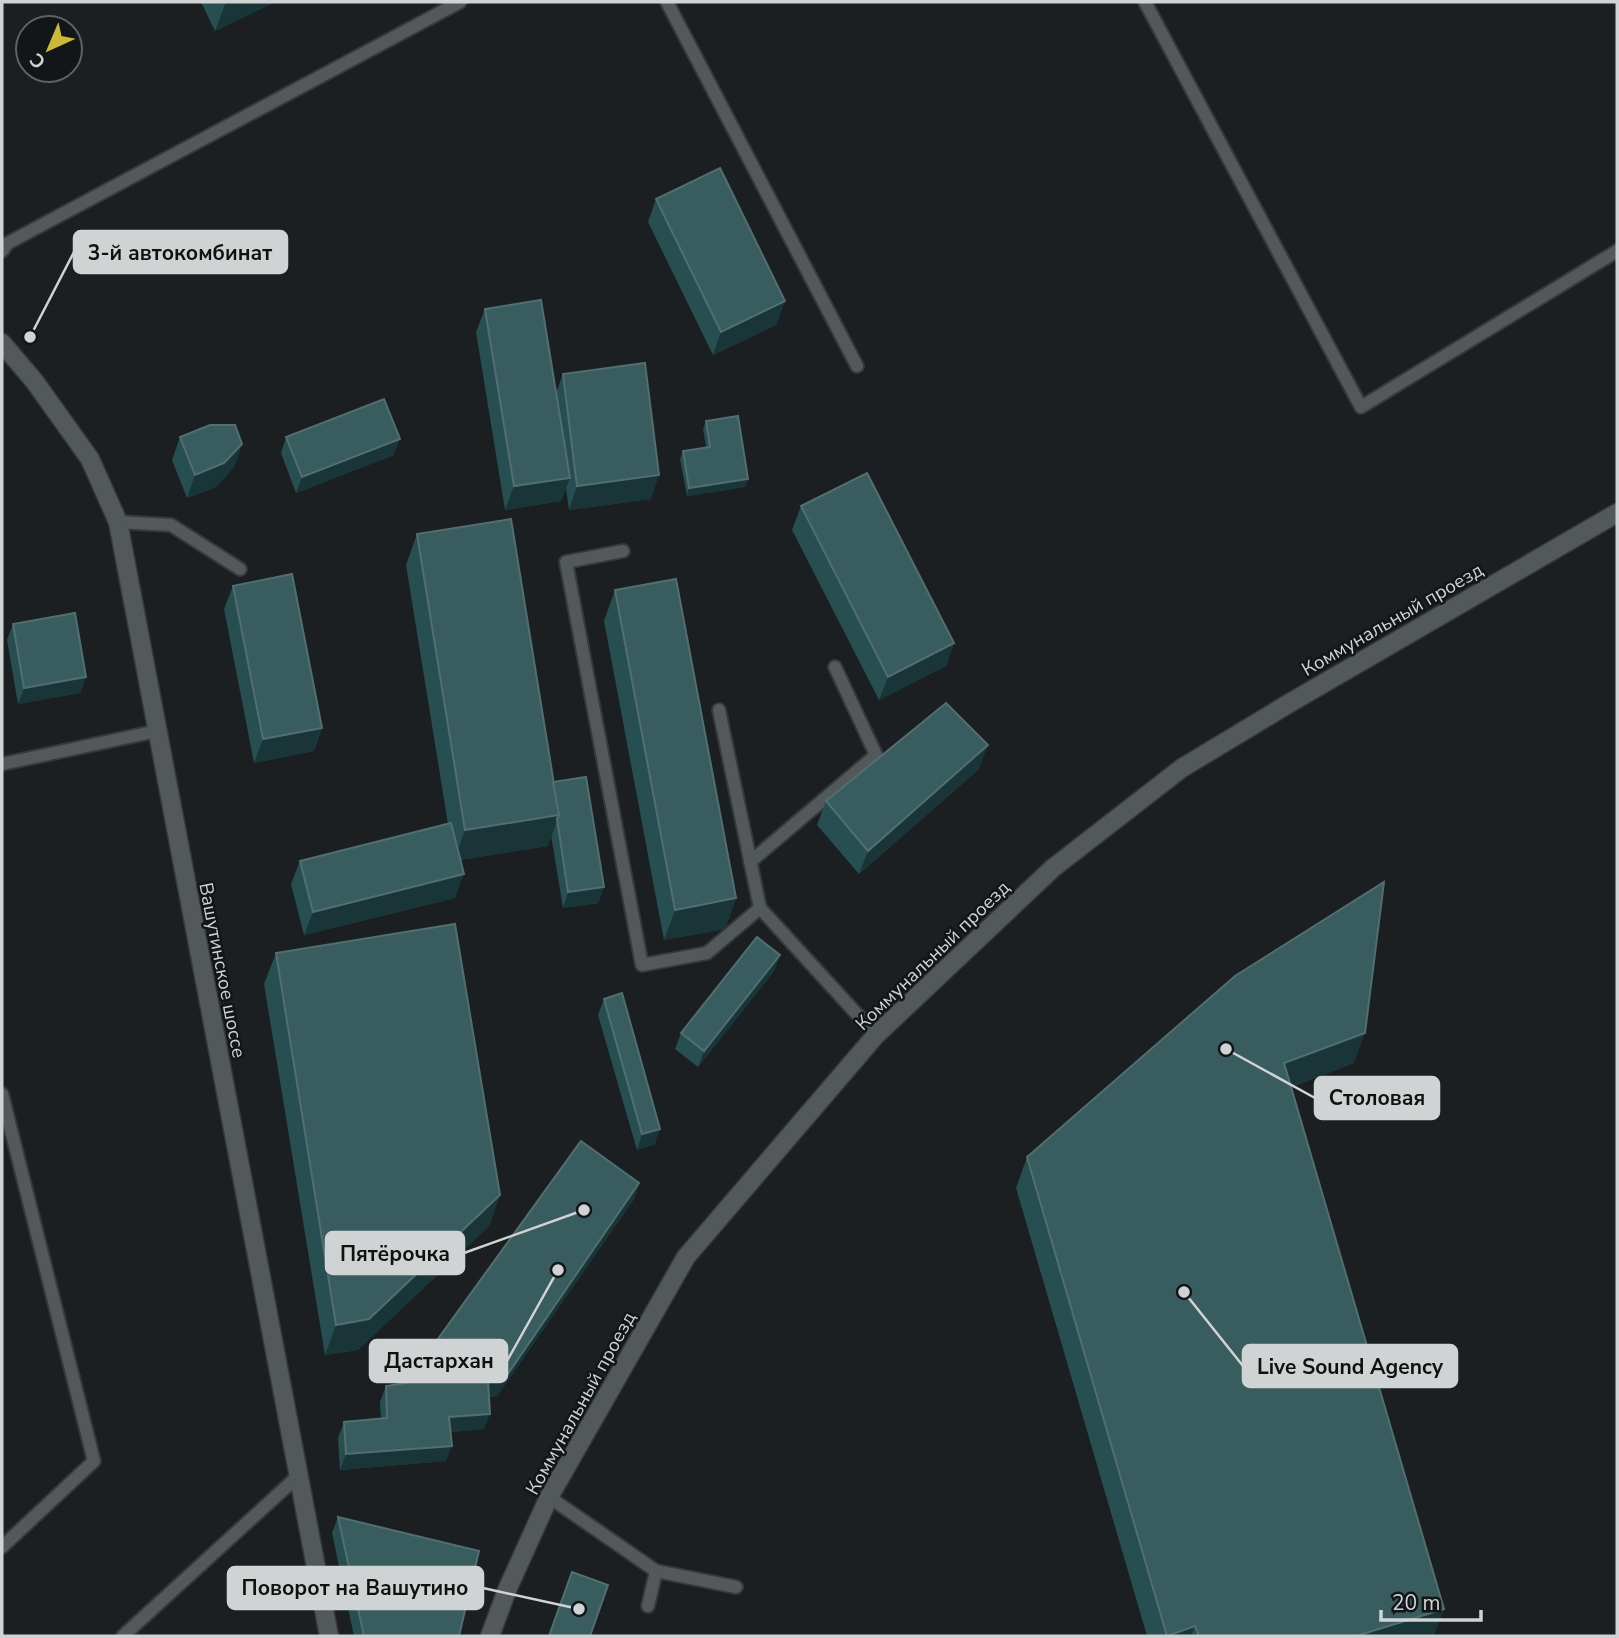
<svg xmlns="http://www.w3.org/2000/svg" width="1619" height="1638" font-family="'Nunito Sans',sans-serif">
<rect width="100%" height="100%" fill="#1b1f21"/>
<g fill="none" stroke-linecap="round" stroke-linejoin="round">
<defs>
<g id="lane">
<polyline points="667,2 857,366"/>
<polyline points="1145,2 1361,407 1617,251"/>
<polyline points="2,251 8,243 460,2"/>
<polyline points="118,522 171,525 240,569"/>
<polyline points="623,551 566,562 642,965 707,953 760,908"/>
<polyline points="719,710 760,908 876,1035"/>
<polyline points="2,764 157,731"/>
<polyline points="750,862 876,755 835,667"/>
<polyline points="2,1094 94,1461 2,1547"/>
<polyline points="549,1497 656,1571 736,1587"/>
<polyline points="648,1606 656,1571"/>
<polyline points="123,1636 297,1477"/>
</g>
<g id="secondary">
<polyline points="2,343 35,382 90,459 118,522 329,1636"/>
<polyline points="490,1636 507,1590 549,1497 686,1257 876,1035 1053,868 1182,768 1288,704 1617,513"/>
</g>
</defs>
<use href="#lane" stroke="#36393b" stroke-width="16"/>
<use href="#secondary" stroke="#36393b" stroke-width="21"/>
<use href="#lane" stroke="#53585a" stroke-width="12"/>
<use href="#secondary" stroke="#53585a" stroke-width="18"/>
</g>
<g fill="#274e50">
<polygon points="201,2 275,2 215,31"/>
<polygon points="656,199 785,301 776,325 713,355 648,222"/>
<polygon points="485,309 556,393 563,374 651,499 569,510 566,488 561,501 505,510 476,332"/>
<polygon points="706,421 748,479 745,487 687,496 680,459 683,451 706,447 703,429"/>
<polygon points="180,437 242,444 234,467 216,487 187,498 172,460"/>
<polygon points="286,437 394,455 296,493 281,453"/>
<polygon points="801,506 954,643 946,666 879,700 792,530"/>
<polygon points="417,534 553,782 604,887 598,903 563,908 551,835 548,846 460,860 455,898 304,935 291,884 300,861 448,824 406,565"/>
<polygon points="233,586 322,728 314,751 254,763 224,609"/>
<polygon points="615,590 736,898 725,929 664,940 604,621"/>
<polygon points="13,624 86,677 80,693 18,704 7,640"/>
<polygon points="979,769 859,874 817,825 826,801"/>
<polygon points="276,953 500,1195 489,1226 358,1350 325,1355 264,984"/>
<polygon points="780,955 774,971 698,1067 675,1049 681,1033"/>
<polygon points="604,999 655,1144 637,1150 598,1015"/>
<polygon points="1354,1063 1291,1087 1434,1636 1147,1636 1016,1188 1027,1157"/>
<polygon points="639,1183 634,1199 497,1396 489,1397 484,1429 450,1432 446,1461 340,1470 338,1438 344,1422 381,1418 380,1402 386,1386 406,1383"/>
<polygon points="338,1517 459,1636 354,1636 332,1533"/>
</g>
<g fill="#1a3537">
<polygon points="226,2 275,2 215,31"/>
<polygon points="785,301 776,325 713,355 721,332"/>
<polygon points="400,439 394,455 296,493 302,477"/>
<polygon points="242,444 234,467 216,487 187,498 195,475"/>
<polygon points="659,475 651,499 569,510 577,486"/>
<polygon points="570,478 561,501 505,510 514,486"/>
<polygon points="748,479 745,487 687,496 689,488"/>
<polygon points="954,643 946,666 879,700 888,677"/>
<polygon points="86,677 80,693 18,704 24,688"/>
<polygon points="322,728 314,751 254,763 263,739"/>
<polygon points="988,745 979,769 859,874 868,851"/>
<polygon points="559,815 548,846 454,861 465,830"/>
<polygon points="464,874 455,898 304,935 313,912"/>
<polygon points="604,887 598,903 563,908 568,892"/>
<polygon points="736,898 725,929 664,940 675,910"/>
<polygon points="780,955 774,971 698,1067 704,1051"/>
<polygon points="1365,1033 1354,1063 1273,1093 1284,1063"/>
<polygon points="660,1129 655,1144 637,1150 642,1134"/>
<polygon points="639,1183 634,1199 497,1396 482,1397 488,1381"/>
<polygon points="500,1195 489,1226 358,1350 325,1355 336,1325"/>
<polygon points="490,1414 484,1429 443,1433 449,1417"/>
<polygon points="452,1446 446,1461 340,1470 346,1454"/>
<polygon points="1444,1609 1434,1636 1356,1636"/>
<polygon points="1195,1626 1191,1636 1166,1636 1167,1636"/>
</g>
<g fill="#395c5e" stroke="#516f71" stroke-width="2">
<polygon points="720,168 785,301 721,332 656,199"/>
<polygon points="541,300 570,478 514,486 485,309"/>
<polygon points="645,363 659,475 577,486 563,374"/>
<polygon points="384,399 400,439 302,477 286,437"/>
<polygon points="738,416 748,479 689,488 683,451 710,447 706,421"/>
<polygon points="210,425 235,425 242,444 224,463 195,475 180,437"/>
<polygon points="867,473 954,643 888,677 801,506"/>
<polygon points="511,519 559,815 465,830 417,534"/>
<polygon points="292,574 322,728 263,739 233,586"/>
<polygon points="676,579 736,898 675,910 615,590"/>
<polygon points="75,613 86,677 24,688 13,624"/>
<polygon points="946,703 988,745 868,851 826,801"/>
<polygon points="586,777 604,887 568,892 557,819 559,815 553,782"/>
<polygon points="451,823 464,874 313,912 300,861"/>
<polygon points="1384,882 1365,1033 1284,1063 1444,1609 1356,1636 1199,1636 1195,1626 1167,1636 1027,1157 1235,976"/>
<polygon points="455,924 500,1195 369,1319 336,1325 276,953"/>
<polygon points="757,937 780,955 704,1051 681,1033"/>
<polygon points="622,993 660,1129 642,1134 604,999"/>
<polygon points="581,1141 639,1183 503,1381 488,1381 490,1414 449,1417 452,1446 346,1454 344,1422 387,1418 386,1386 406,1383"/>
<polygon points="338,1517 479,1551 459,1636 364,1636"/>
<polygon points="572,1572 608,1585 590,1636 549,1636"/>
</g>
<g text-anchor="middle" stroke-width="5" stroke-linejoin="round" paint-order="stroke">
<g font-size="19" fill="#d0d3d4" stroke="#121618">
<text transform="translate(1392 619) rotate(-30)" y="7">Коммунальный проезд</text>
<text transform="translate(932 955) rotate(-44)" y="7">Коммунальный проезд</text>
<text transform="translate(223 970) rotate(79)" y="7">Вашутинское шоссе</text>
<text transform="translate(580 1403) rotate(-61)" y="7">Коммунальный проезд</text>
</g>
</g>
<path fill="none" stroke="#d0d3d4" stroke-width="2.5" d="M30 337L74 252M1226 1049L1315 1098M584 1210L464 1253M558 1270L507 1361M1184 1292L1243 1366M579 1609L483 1588"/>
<g fill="#d0d3d4" stroke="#121618" stroke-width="2.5">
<circle cx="30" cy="337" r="7"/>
<circle cx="1226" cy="1049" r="7"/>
<circle cx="584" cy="1210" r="7"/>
<circle cx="558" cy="1270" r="7"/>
<circle cx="1184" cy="1292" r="7"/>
<circle cx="579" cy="1609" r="7"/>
</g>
<g fill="#d0d3d4" stroke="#d0d3d4" stroke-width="2.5">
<rect x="74" y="231" width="213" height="42" rx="7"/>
<rect x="1315" y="1077" width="124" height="42" rx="7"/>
<rect x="326" y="1232" width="138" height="42" rx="7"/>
<rect x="370" y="1340" width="137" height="42" rx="7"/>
<rect x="1243" y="1345" width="214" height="42" rx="7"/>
<rect x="228" y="1567" width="255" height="42" rx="7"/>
</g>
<g font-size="21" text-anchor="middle" font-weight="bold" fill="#111">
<text x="180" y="260">3-й автокомбинат</text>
<text x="1377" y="1105">Столовая</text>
<text x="395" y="1261">Пятёрочка</text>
<text x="439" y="1368">Дастархан</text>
<text x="1350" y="1374">Live Sound Agency</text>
<text x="355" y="1595">Поворот на Вашутино</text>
</g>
<rect width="1619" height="1638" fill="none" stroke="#d0d3d4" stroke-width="7"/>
<g transform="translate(49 49) rotate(224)"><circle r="33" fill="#121618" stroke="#5e6263" stroke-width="2"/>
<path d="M0-5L12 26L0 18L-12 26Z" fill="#cdb938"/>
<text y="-10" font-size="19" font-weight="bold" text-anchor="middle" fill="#d0d3d4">С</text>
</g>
<path d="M1381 1610v10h100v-10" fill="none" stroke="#d0d3d4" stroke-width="3.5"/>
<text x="1392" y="1610" font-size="21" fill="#d0d3d4" stroke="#121618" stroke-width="5" paint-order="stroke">20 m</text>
</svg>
